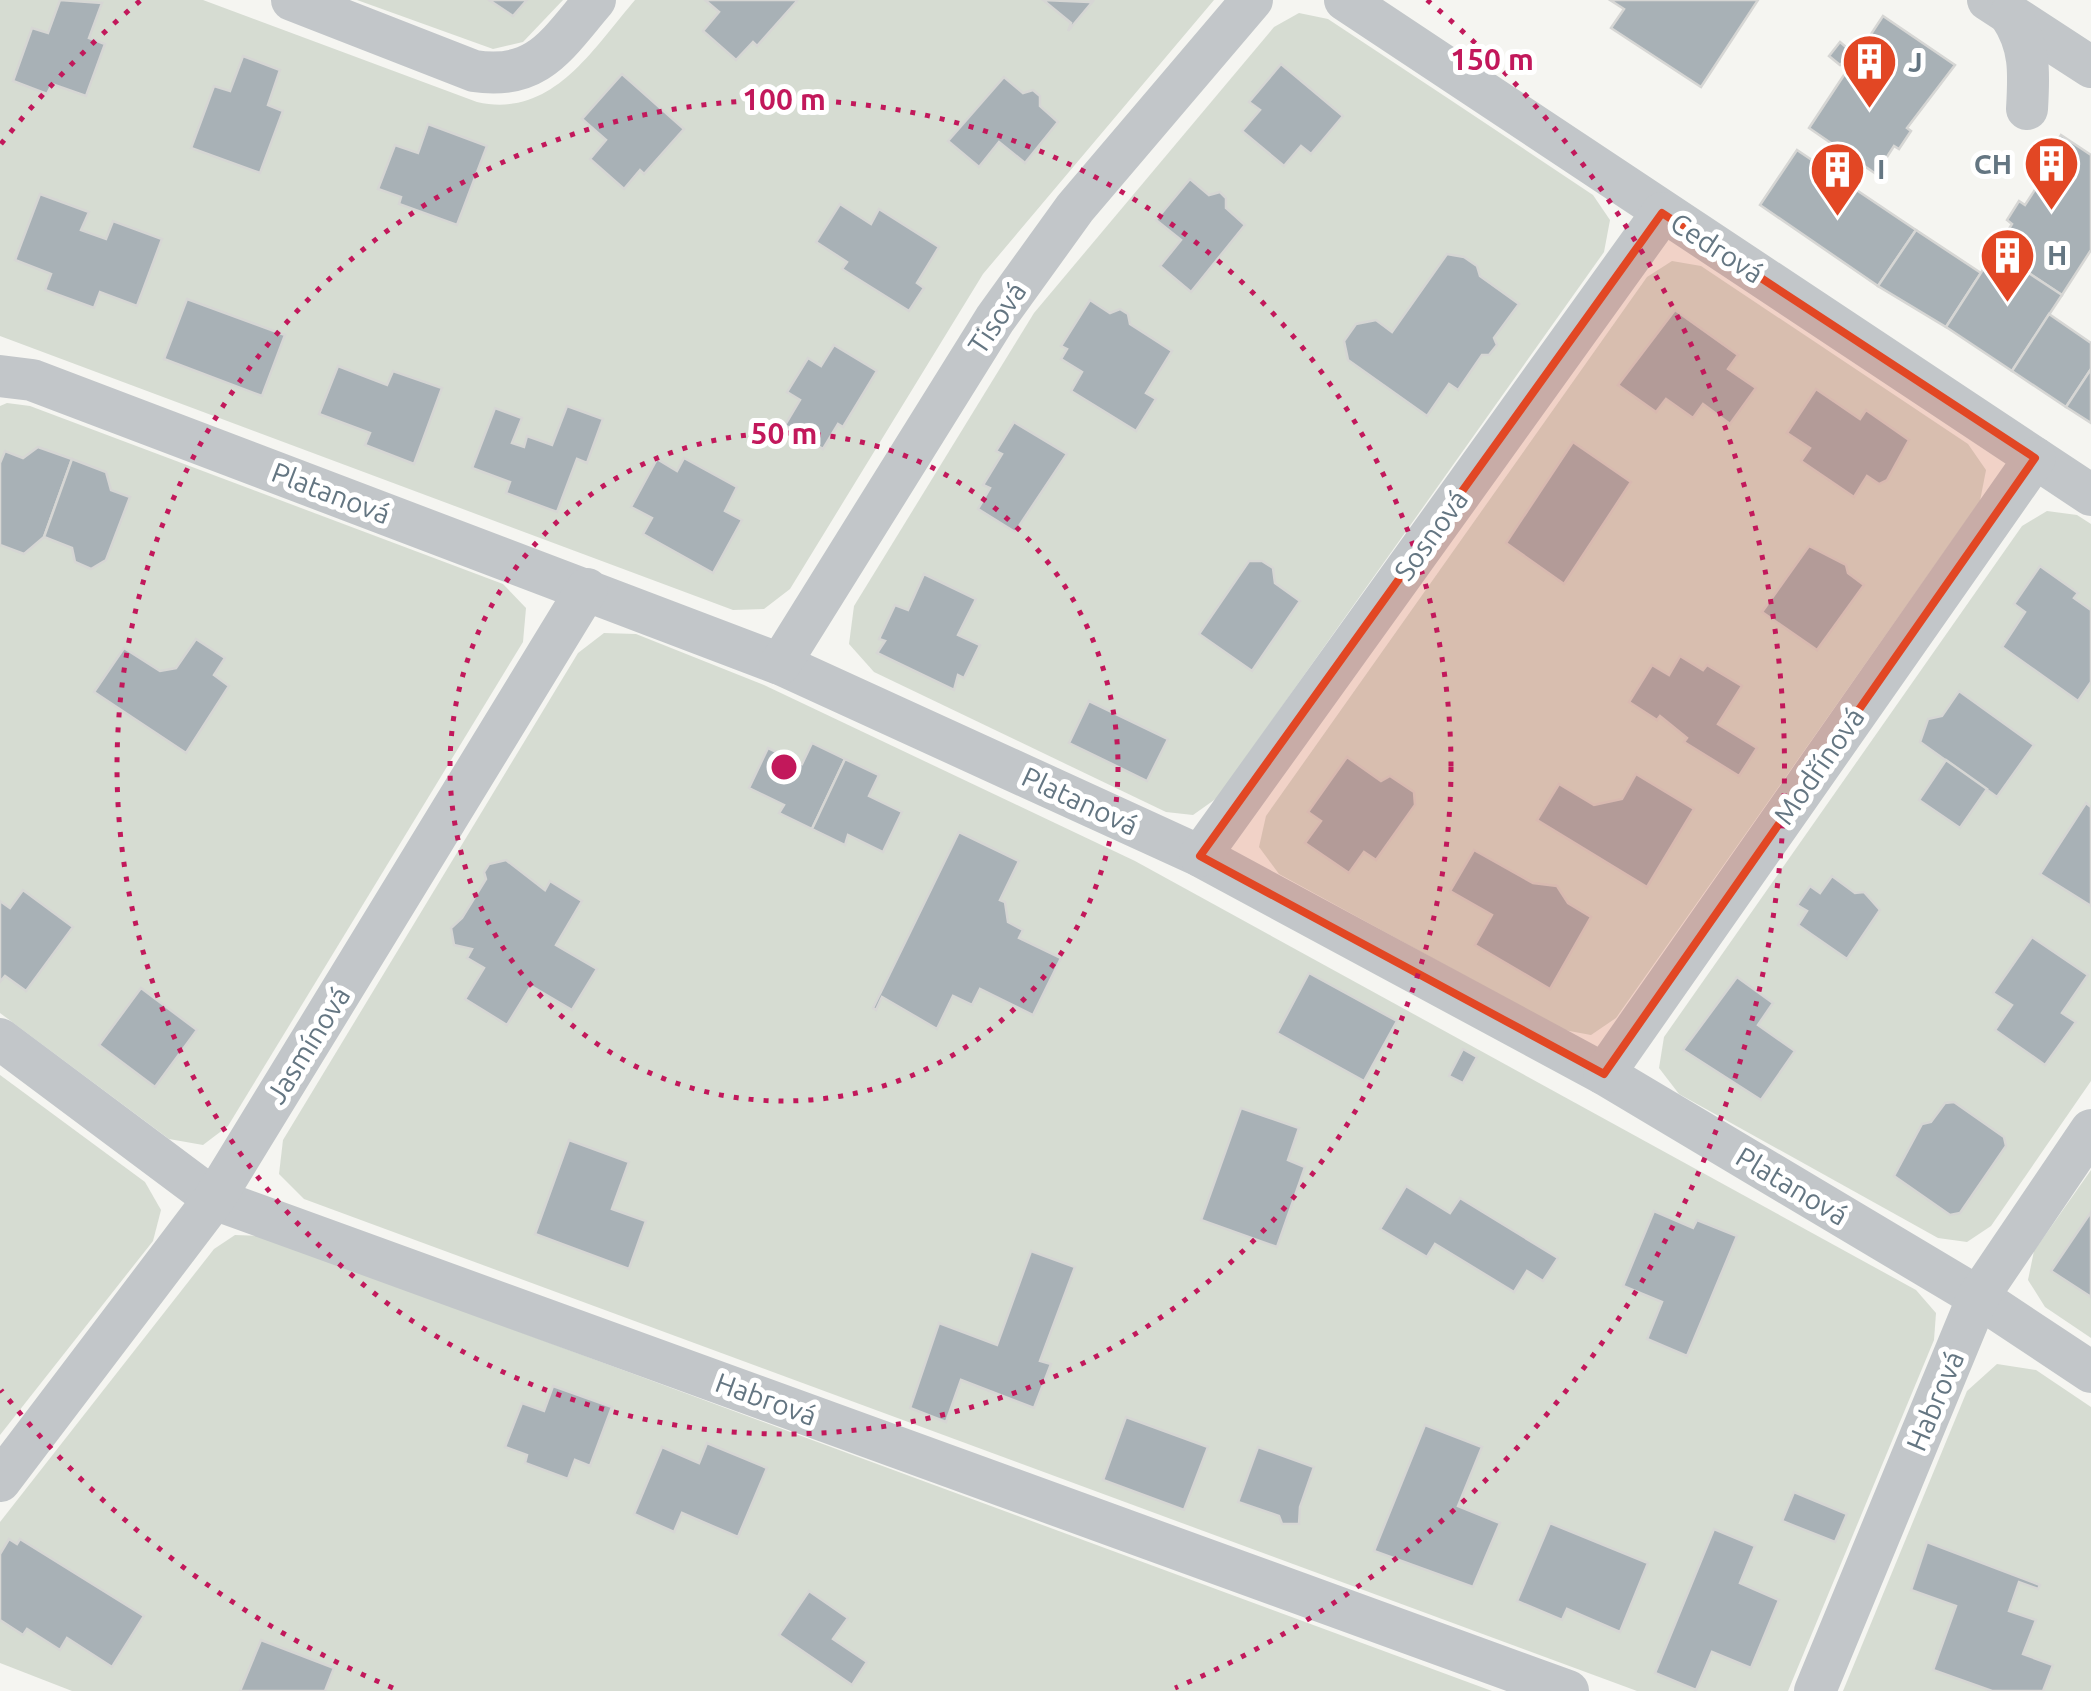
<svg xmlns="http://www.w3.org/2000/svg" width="2091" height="1691" font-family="Ubuntu,sans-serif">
<rect width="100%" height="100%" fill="#f5f5f1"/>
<g fill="#d6dcd2">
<path d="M0,0h203l274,102c75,17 115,-52 158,-102h579l-231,274 -193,315 -26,20 -31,1 -733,-274z"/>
<polygon points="357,0 563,0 523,42 493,49"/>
<polygon points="1299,13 1328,19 1449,99 1593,195 1610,220 1604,252 1217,798 1193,815 1166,812 874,672 849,644 854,606 1034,313 1274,27"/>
<polygon points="1672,261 1701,266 1968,444 1986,470 1980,501 1616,1018 1591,1035 1564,1030 1279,874 1259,847 1266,816 1647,277"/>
<polygon points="7,403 30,406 503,584 526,608 523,642 228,1126 203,1145 169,1139 0,1013 0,406"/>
<polygon points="2047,511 2077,515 2091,524 2091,1081 1991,1226 1967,1242 1938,1238 1679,1094 1659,1068 1664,1037 2022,526"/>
<polygon points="604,633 636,634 764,685 1135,861 1916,1290 1936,1313 1934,1340 1788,1691 1637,1691 304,1199 279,1174 283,1140 578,653"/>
<polygon points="0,1075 145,1182 161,1210 153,1241 0,1435"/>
<polygon points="2091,1170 2091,1338 2045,1307 2028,1280 2034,1251"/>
<polygon points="235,1235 260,1236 1492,1691 72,1691 0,1663 0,1522 214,1249"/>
<polygon points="1997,1364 2036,1370 2091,1407 2091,1691 1843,1691 1967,1391"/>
</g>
<g fill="#a8b1b6" stroke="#d6d6d4" stroke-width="2.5">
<polygon points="60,0 102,3 89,38 105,44 86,96 52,84 47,94 13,81 32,28 48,33"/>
<polygon points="489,0 527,0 513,16"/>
<polygon points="705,0 796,0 797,1 757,46 753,42 736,60 703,31 719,12"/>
<polygon points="1043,0 1089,2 1094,0 1068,31 1071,23"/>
<polygon points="1610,0 1758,0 1701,87 1611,28 1624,9"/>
<polygon points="1883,16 1955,65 1907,128 1911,131 1899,149 1894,146 1876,174 1809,128"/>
<polygon points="1840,42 1852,52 1840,65 1829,56"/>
<polygon points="243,56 280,70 268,105 283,111 260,173 191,148 214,86 230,91"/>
<polygon points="1281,64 1343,116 1311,154 1301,146 1284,166 1242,131 1260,110 1249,102"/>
<polygon points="622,74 684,129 644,174 640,170 624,189 590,159 606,140 582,119"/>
<polygon points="1004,77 1023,93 1033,90 1040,96 1040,106 1058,122 1025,163 999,142 979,167 948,141"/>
<polygon points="428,124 487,146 457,225 399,204 401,197 378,189 395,145 418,153"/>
<polygon points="2061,135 2091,155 2091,250 2062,295 1995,251 2012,224 2007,220 2019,201 2025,205 2048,170 2041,165"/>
<polygon points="1797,150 1916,230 1878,286 1760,205"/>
<polygon points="1190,179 1209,195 1220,192 1226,198 1226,208 1245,225 1191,292 1160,266 1181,240 1156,220"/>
<polygon points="40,194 89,212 81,230 106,239 113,221 162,239 137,306 100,292 94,308 45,290 51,274 15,260"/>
<polygon points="840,204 871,224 879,209 939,247 917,283 924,288 909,311 842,269 847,262 816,242"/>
<polygon points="1916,230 1981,273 1946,327 1878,286"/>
<polygon points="1995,251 2062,295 2012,371 1946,327"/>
<polygon points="1447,254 1464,257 1477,266 1480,276 1519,304 1494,338 1497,345 1489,355 1482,355 1458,390 1449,384 1427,416 1348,360 1344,341 1356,324 1376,320 1392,332"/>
<polygon points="187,299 285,335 262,396 164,359"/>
<polygon points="1090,300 1110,313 1120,309 1128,314 1130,324 1172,351 1146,393 1156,399 1136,431 1071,391 1082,372 1061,359 1067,349 1061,346"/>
<polygon points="1675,310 1738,355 1728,369 1756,388 1730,424 1703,404 1693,418 1666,399 1656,412 1618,385"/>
<polygon points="2049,314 2091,343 2091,369 2066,407 2012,371"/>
<polygon points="834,345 877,371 843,427 838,424 823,449 785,425 800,400 787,392 808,358 821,366"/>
<polygon points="338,366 387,385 393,371 442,388 414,464 365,445 370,433 319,414"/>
<polygon points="2091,369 2091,423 2066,407"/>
<polygon points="1816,389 1860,419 1866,410 1909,440 1887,480 1879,484 1867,476 1854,497 1801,461 1810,448 1787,433"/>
<polygon points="567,406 603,419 587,463 577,459 557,512 506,493 510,482 472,468 495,408 522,418 512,443 524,447 527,436 552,445"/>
<polygon points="1014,422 1067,454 1015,532 978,509 990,488 983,485 1002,454 996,451"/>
<polygon points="1573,442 1631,482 1564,584 1506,543"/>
<polygon points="38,447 72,459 44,537 24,554 0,545 0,463 5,451 23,458"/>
<polygon points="684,458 737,487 725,511 742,520 713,573 643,534 652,518 631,507 657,459 677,471"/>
<polygon points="72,459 106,472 111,490 130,497 106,560 91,569 75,562 72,548 44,537"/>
<polygon points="1809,546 1846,565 1848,573 1864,585 1817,650 1762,612"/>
<polygon points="1249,561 1262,561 1273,568 1275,583 1300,601 1252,671 1199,634"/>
<polygon points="2040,566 2078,593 2074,598 2091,610 2091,682 2078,701 2002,647 2025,612 2014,604"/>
<polygon points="924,574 976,599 958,635 980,645 964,678 958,675 954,690 877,653 885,641 879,639 895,605 908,610"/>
<polygon points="196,639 225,658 214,675 229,686 186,753 94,692 124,648 160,671 176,668"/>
<polygon points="1680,656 1703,670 1707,665 1742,686 1718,724 1757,748 1739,776 1684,742 1687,738 1660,716 1657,720 1629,702 1652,665 1669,675"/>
<polygon points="1959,691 2034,745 1997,797 1920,742 1928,719 1942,716"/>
<polygon points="1089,701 1168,739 1147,781 1069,743"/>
<polygon points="812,743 845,759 812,829 779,813 784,805 749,788 768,748 802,764"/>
<polygon points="1347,757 1381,781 1390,776 1414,792 1415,805 1376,860 1364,852 1349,873 1305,843 1321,821 1308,812"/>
<polygon points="845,759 879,775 869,796 902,812 883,852 848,835 845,845 812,829"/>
<polygon points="1946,760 1987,789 1960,828 1919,800"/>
<polygon points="1636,774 1694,809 1647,887 1537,820 1559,784 1594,805 1622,799"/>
<polygon points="2086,803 2091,807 2091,906 2040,874"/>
<polygon points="959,832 1019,861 1000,900 1005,902 1008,922 1023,930 1019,938 1061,958 1033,1015 980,989 972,1005 953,996 937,1029 882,997 876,1010 873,1008"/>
<polygon points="1474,850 1533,883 1557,886 1568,903 1591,917 1550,989 1475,945 1492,915 1450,891"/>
<polygon points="506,860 545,890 550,881 582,901 556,945 597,969 572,1010 531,986 507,1025 465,999 484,968 467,958 472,949 454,945 451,928 462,918 486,879 484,872 489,864"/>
<polygon points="1832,876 1855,893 1864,892 1880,910 1847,959 1798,925 1807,911 1797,905 1810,886 1820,893"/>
<polygon points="23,890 73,927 26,991 5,976 0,982 0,901 10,908"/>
<polygon points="2032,937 2088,975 2062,1013 2076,1022 2045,1065 1995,1030 2012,1005 1993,993"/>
<polygon points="1309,973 1397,1021 1364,1081 1277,1033"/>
<polygon points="1737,977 1773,1003 1758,1025 1795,1051 1761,1100 1683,1050"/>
<polygon points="141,988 197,1030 155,1087 99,1045"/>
<polygon points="1463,1049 1477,1057 1463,1083 1449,1076"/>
<polygon points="1954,1102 2004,1137 2006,1146 1960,1213 1950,1215 1894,1176 1922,1124 1931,1122 1945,1103"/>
<polygon points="1241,1108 1299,1128 1288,1160 1305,1167 1277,1247 1201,1220"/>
<polygon points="569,1140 629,1162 612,1209 646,1221 629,1269 535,1234"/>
<polygon points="1406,1186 1450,1213 1460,1198 1558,1258 1543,1281 1527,1271 1514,1292 1435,1244 1427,1257 1380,1229"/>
<polygon points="1654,1211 1693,1228 1697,1220 1737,1236 1687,1356 1647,1339 1662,1302 1623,1286"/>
<polygon points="2091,1212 2091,1297 2051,1271"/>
<polygon points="1031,1251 1075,1267 1040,1361 1051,1364 1034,1408 961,1380 946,1422 910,1408 939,1323 997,1345"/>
<polygon points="553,1386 612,1407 590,1466 575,1460 568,1479 525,1463 527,1455 505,1447 522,1403 544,1411"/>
<polygon points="1126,1417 1208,1447 1184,1510 1103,1480"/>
<polygon points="1425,1425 1482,1447 1458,1506 1500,1523 1473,1587 1374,1551"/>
<polygon points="707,1443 767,1468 738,1537 682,1513 674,1532 634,1514 662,1447 699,1463"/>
<polygon points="1258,1447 1314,1467 1300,1507 1299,1524 1282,1524 1279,1516 1238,1502"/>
<polygon points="1794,1492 1847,1514 1835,1542 1782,1521"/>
<polygon points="1550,1523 1648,1563 1620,1632 1567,1609 1562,1620 1517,1601"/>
<polygon points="1714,1529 1755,1546 1740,1583 1779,1600 1751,1668 1712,1652 1696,1690 1655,1673"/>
<polygon points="9,1539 17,1544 20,1539 144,1616 112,1667 67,1638 60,1650 27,1629 23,1635 0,1620 0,1554"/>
<polygon points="1927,1542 2040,1585 2038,1589 2019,1582 2009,1611 2036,1620 2023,1654 2053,1665 2043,1691 1992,1691 1933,1670 1956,1606 1911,1590"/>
<polygon points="809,1591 848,1618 833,1639 867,1662 852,1685 779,1635"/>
<polygon points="261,1640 334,1668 325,1691 240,1691"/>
</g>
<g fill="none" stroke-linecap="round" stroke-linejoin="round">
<g stroke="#c2c6c9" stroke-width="42">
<path d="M292,0l182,71c64,10 83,-27 121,-71"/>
<polyline points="1345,0 2091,495"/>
<polyline points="1988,0 2091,67"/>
<path d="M2010,15c21,31 19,59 17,94"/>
<polyline points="0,376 32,380 780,664 1200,856 1604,1074 1978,1297 2091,1372"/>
<polyline points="780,664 995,319 1075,208 1252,0"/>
<polyline points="1200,856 1662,213"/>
<polyline points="0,1039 214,1199 1568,1691"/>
<polyline points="1604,1074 2035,458"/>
<polyline points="0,1481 214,1199 587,589"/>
<polyline points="1815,1691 1978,1297 2091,1130"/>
</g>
</g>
<path fill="#e24724" fill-opacity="0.2" stroke="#e24724" stroke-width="8" stroke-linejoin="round" d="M1662,213l373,245 -431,616 -404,-218z"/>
<g fill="none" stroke="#c2185b" stroke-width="5" stroke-dasharray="5 10">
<circle cx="784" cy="767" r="334"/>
<circle cx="784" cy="767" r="667"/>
<path d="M393 1688A1001 1001 0 0 1 1 1390M1 144A1001 1001 0 0 1 141 0M1427 0A1001 1001 0 0 1 1175 1688"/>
</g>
<defs>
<symbol id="building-pin" viewBox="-11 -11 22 30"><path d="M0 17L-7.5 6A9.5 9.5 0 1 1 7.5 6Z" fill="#e24724" stroke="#fff"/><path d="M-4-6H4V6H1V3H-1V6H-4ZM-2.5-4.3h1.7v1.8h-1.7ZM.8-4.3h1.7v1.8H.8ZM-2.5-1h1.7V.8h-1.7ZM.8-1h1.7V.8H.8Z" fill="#fff"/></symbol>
</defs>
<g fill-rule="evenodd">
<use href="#building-pin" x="1838" y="30" width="63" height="86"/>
<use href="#building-pin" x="2020" y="132" width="63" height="86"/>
<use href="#building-pin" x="1806" y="138" width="63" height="86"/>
<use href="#building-pin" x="1976" y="224" width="63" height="86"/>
</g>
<g text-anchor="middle" stroke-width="10" stroke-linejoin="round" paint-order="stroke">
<g font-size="28" font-weight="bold" fill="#647682" stroke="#fff" text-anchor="start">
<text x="1908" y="72">J</text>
<text x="2012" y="174" text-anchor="end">CH</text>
<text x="1877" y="179">I</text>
<text x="2047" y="265">H</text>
</g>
<g font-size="28" fill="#647682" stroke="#fff">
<text transform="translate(1717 248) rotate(33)" y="10">Cedrová</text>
<text transform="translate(997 318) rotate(-56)" y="10">Tisová</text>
<text transform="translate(331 493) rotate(21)" y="10">Platanová</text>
<text transform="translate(1431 535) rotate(-54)" y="10">Sosnová</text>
<text transform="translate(1819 766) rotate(-55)" y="10">Modřínová</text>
<text transform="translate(1080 801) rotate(25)" y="10">Platanová</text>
<text transform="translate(308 1045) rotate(-58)" y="10">Jasmínová</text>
<text transform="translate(1792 1186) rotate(31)" y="10">Platanová</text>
<text transform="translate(766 1399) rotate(20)" y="10">Habrová</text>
<text transform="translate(1935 1401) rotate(-67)" y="10">Habrová</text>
</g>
</g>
<circle cx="784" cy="767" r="15" fill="#c2185b" stroke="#fff" stroke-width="5"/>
<g font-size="30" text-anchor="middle" font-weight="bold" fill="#c2185b" stroke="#fff" stroke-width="10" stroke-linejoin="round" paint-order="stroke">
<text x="1492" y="70">150 m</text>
<text x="784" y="110">100 m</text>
<text x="784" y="444">50 m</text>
</g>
</svg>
